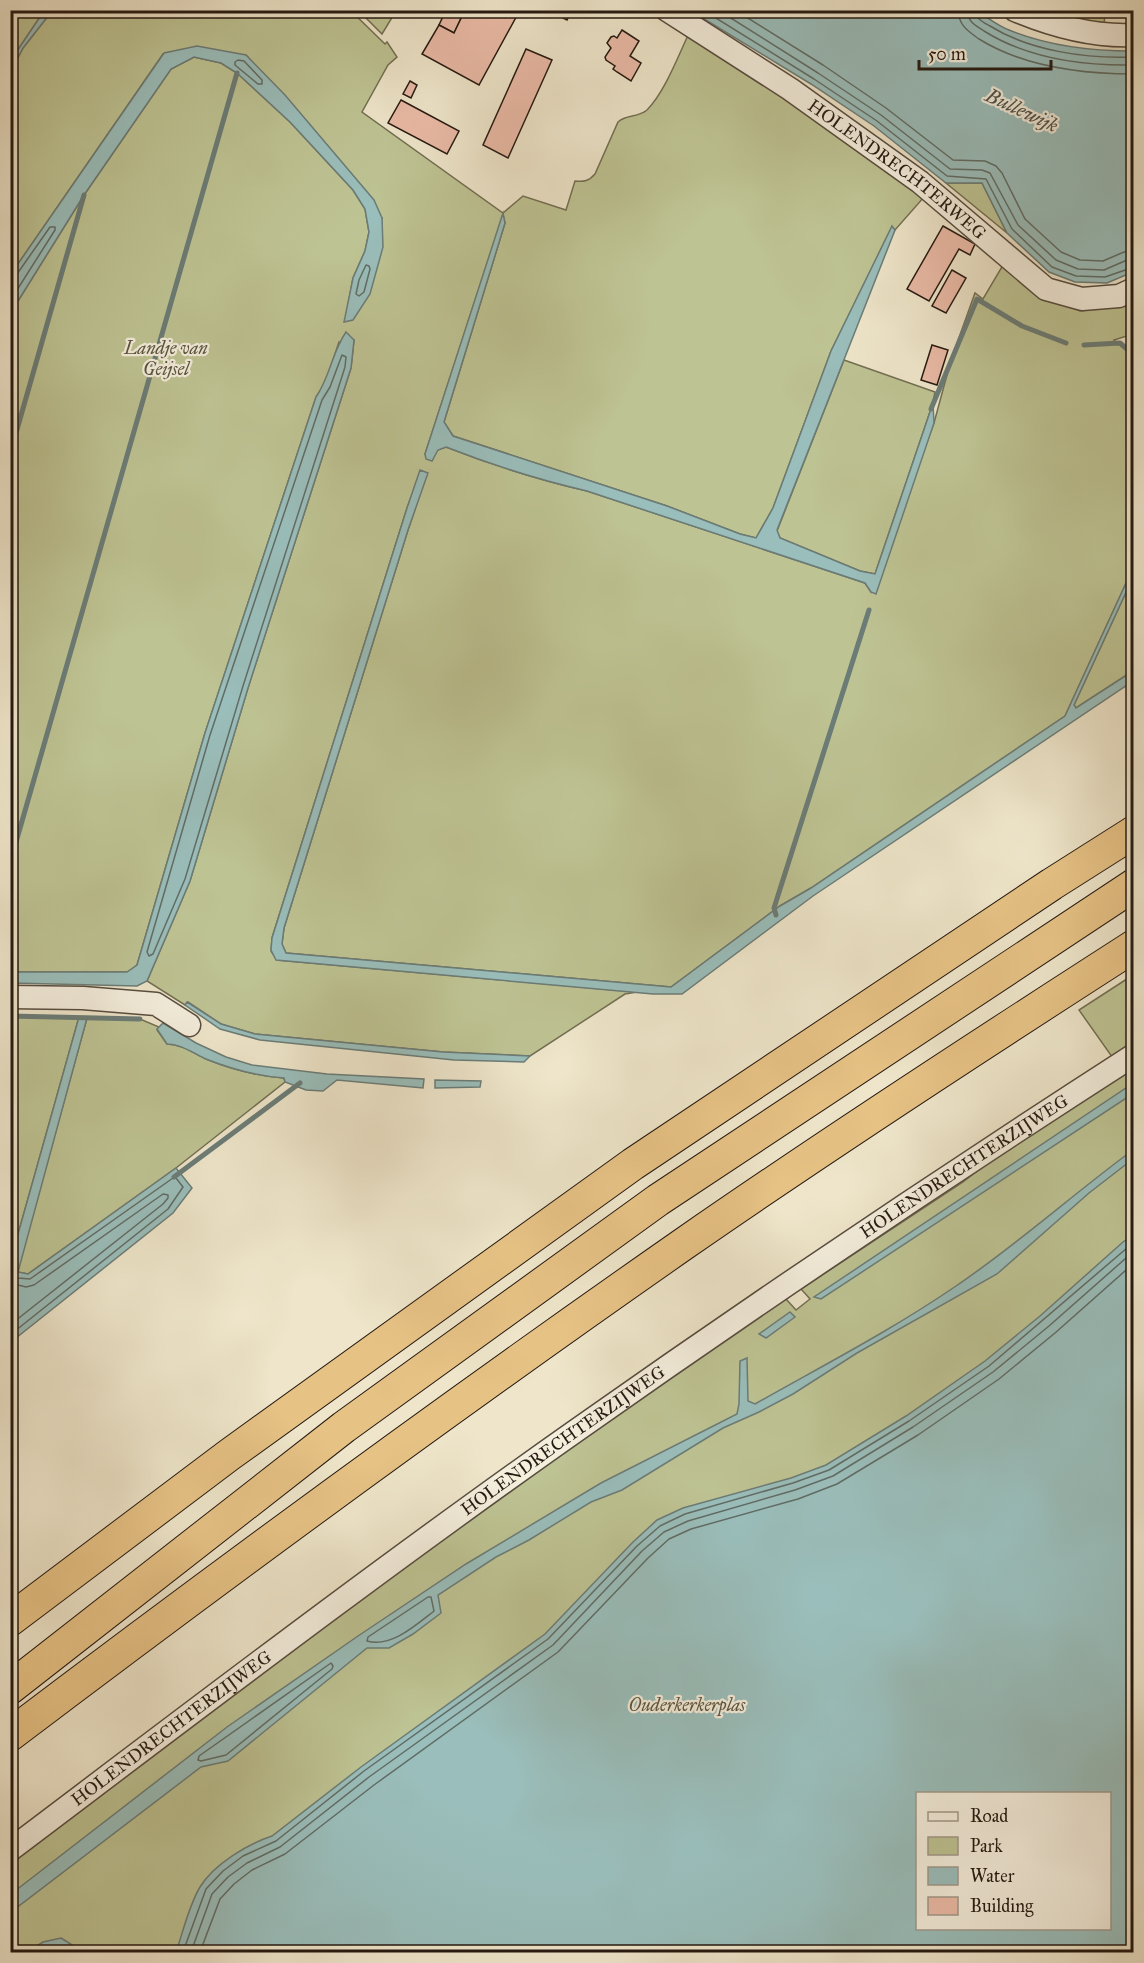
<svg xmlns="http://www.w3.org/2000/svg" width="1144" height="1963" font-family="'IM FELL Great Primer',serif">
<rect width="100%" height="100%" fill="#eee5ca"/>
<filter id="stains"><feTurbulence type="fractalNoise" baseFrequency=".00333" numOctaves="4"/><feColorMatrix values="0 0 0 0 .2 0 0 0 0 .09 0 0 0 0 .02 0 0 0 .5 -.17"/></filter>
<radialGradient id="worn" r=".72"><stop offset=".6" stop-color="#630" stop-opacity="0"/><stop offset="1" stop-color="#630" stop-opacity=".3"/></radialGradient>
<g fill="#bec393" stroke="#726e52" stroke-width="1.5" fill-rule="evenodd">
<polygon points="11,11 44,11 11,60"/>
<path d="M52,11h299l34,33 2,-2 10,15 -9,8 -26,47 141,101 20,-17 43,14 9,-29c9,1 14,0 20,-7l23,-52c8,-8 20,-4 29,-12 18,-18 32,-56 43,-79l235,165 -30,34 -3,-3 -61,124 -58,157 -17,30 -16,-4 -73,-28 -214,-70 -9,-14 61,-199 -2,-8 -78,239 21,-7c46,18 93,33 141,44l278,92 6,9 63,-169 17,-63 24,-67 8,6 20,-34 44,31 33,15 32,-4 21,-11v38l-19,6 19,16v212l-68,148 -254,172 -31,18 -109,81 -385,-34 -4,-9 2,-16 124,-398 19,-57 -6,-2 -14,37 -135,430 -1,13 6,9 360,32 -12,2 -95,62 -87,-4 -188,-18 -34,-10 -33,-22 -3,3 -38,-24 43,-100 58,-193 103,-320 3,-28 -15,2 -14,42 -9,13 -111,336 -68,232 -9,7h-117v-663l7,-8 66,-106 87,-126 23,-12 27,6 16,10 53,49 63,68 12,19 4,23 -4,19 -12,27 -8,44 37,-104 -136,-163 -83,-1 -152,220v-203l12,-23z"/>
<polygon points="359,11 396,11 382,34"/>
<polygon points="1035,11 1105,11 1104,27"/>
<polygon points="946,183 982,183 1007,233"/>
<polygon points="844,360 935,392 933,403 875,574 860,571 780,538 777,531"/>
<polygon points="1133,577 1133,671 1076,708 1074,705"/>
<polygon points="1133,975 1133,1049 1115,1061 1079,1010"/>
<polygon points="11,1016 79,1017 11,1259 10,1016"/>
<path d="M87,1018l53,1 19,8 -2,3 10,14c14,0 26,9 39,15 25,10 51,17 78,19l1,4 -109,86 -148,106 -11,-2z"/>
<path d="M1133,1050v902h-1122v-93l283,-212 328,-237 164,-111 10,11 14,-11 -9,-10 162,-107zM918,1794h192v134h-192z"/>
</g>
<g fill="#9abebb" stroke="#6b7c77" stroke-width="1.5" fill-rule="evenodd">
<polygon points="44,11 52,11 23,48 11,71 11,60"/>
<path d="M691,11h286c10,6 21,15 32,19 39,16 83,21 124,21v221l-26,11 -32,-1 -26,-10 -42,-39 -25,-50h-36l-72,-57 -63,-42z"/>
<polygon points="197,46 246,55 285,95 374,200 382,218 383,247 370,294 353,320 344,322 353,278 365,251 369,232 365,209 353,190 290,122 237,73 221,63 194,57 171,69 84,195 18,301 11,309 11,274 164,53"/>
<path d="M503,213l2,10 -61,199 9,14 214,70 73,28 16,4 17,-30 58,-157 61,-125 3,4 -118,300 3,8 80,33 15,3 58,-171 1,20 -58,171 -5,-2 -6,-9 -278,-92c-48,-11 -95,-26 -141,-44l-8,3 -6,11 -6,-2 -1,-5z"/>
<path d="M346,332l8,8 -3,28 -103,320 -58,193 -43,100 -10,5 -126,-3v-11h116l10,-7 68,-232 111,-336c14,-20 16,-45 30,-65z"/>
<polygon points="420,470 428,473 408,530 284,928 282,944 286,953 671,987 780,906 811,888 1065,716 1133,568 1133,577 1074,705 1076,708 1133,671 1133,681 813,896 682,994 653,994 276,960 271,950 272,938 407,508"/>
<polygon points="187,1002 221,1024 255,1034 443,1052 530,1056 524,1062 454,1060 260,1040 220,1029 185,1005"/>
<polygon points="79,1017 87,1018 18,1272 28,1274 176,1168 192,1188 173,1213 11,1342 11,1259"/>
<path d="M163,1023l33,20 30,14 26,8 75,9 97,5 -1,9 -86,-8 -14,11 -17,-1 -21,-8 -1,-4c-27,-2 -53,-9 -78,-19 -13,-6 -25,-15 -39,-15l-10,-15z"/>
<polygon points="435,1080 481,1081 480,1087 435,1088"/>
<polygon points="1133,1087 1131,1095 821,1299 814,1297 1126,1088"/>
<path d="M1133,1150v9l-44,34 -92,81 -140,79 -64,41 -34,18 -36,16 -101,62 -31,12 -62,38 -33,17 -58,38 3,18 -28,21 -24,14h-22l-139,113 -27,6 -190,145v-18l216,-167 131,-91 108,-72 135,-81 136,-69 2,-10 1,-43 7,-3 1,43 7,3c67,-38 137,-74 201,-118 62,-42 117,-92 177,-136z"/>
<path d="M1133,1235v717h-957c7,-20 13,-47 24,-65 14,-23 48,-43 72,-51l89,-69 184,-133 88,-92 24,-22 26,-12 108,-30 35,-13 80,-49 79,-55 55,-45 83,-74zM918,1794h192v134h-192z"/>
<polygon points="790,1312 795,1317 766,1338 759,1334"/>
<polygon points="61,1938 77,1948 79,1952 27,1952 43,1942"/>
</g>
<g fill="none" stroke-linecap="round" stroke-linejoin="round">
<g stroke="#606c66" stroke-width="1.5">
<polyline points="703,10 814,79 877,121 947,176 986,179 1012,229 1052,267 1076,276 1105,277 1134,267"/>
<polyline points="718,10 818,73 881,115 950,169 982,170 990,173 1018,225 1056,260 1078,269 1104,270 1127,260 1134,259"/>
<polyline points="735,10 823,65 886,108 953,160 985,161 996,166 1002,173 1025,219 1061,252 1080,260 1103,261 1124,252 1134,250"/>
<path d="M958,10c1,16 10,21 21,29 45,28 103,35 155,35"/>
<path d="M967,10c1,12 8,15 17,21 43,27 99,35 150,34"/>
<path d="M975,10c1,9 8,12 15,16 40,25 97,33 144,31"/>
<polygon points="238,60 244,61 262,80 262,84 258,84 235,65 235,62"/>
<polygon points="366,265 369,266 370,269 364,292 359,296 356,294 359,280"/>
<polyline points="10,276 17,274 50,227 55,227 55,230 10,301"/>
<polygon points="342,355 346,357 345,367 243,686 185,879 153,954 149,956 147,952 210,735 322,400 330,387"/>
<polyline points="10,1255 15,1258 12,1270 13,1275 18,1278 30,1279 173,1178 176,1178 183,1187 168,1209 10,1335"/>
<polyline points="10,1283 26,1287 34,1285 163,1194 168,1195 168,1198 163,1204 10,1325"/>
<path d="M431,1597l3,14c-18,14 -43,37 -67,30l1,-4 60,-40z"/>
<polygon points="331,1663 333,1666 332,1669 226,1755 201,1761 198,1760 199,1756"/>
<polyline points="183,1952 206,1889 223,1871 243,1856 276,1841 364,1771 548,1639 637,1546 660,1526 685,1514 793,1483 829,1470 909,1421 989,1366 1134,1242"/>
<polyline points="191,1952 212,1894 228,1877 247,1863 280,1847 369,1777 553,1645 642,1551 664,1532 688,1521 795,1490 833,1476 913,1427 993,1372 1049,1326 1134,1251"/>
<polyline points="200,1952 220,1899 234,1884 252,1870 285,1854 374,1785 558,1652 648,1558 669,1539 691,1529 798,1499 837,1484 918,1435 999,1379 1055,1333 1134,1263"/>
</g>
<g stroke="#6b7c77" stroke-width="5">
<polyline points="1084,345 1120,343 1134,355"/>
<polyline points="931,409 977,299 1022,326 1066,343"/>
<polyline points="10,454 84,195"/>
<polyline points="10,863 237,73"/>
<polyline points="776,915 774,908 869,610"/>
<polyline points="10,1016 140,1019"/>
<polyline points="174,1177 300,1083"/>
</g>
</g>
<g fill="#eabaa6" stroke="#251911" stroke-width="1.5">
<polygon points="446,10 465,10 454,33 439,25"/>
<polygon points="465,10 520,10 479,85 422,54 439,25 454,33"/>
<polygon points="560,10 572,10 567,20 557,15"/>
<polygon points="622,30 639,41 630,56 641,63 631,81 617,72 613,69 615,66 606,60 605,57 611,48 607,43 611,37 614,36 617,38"/>
<polygon points="526,49 552,60 508,158 483,145"/>
<polygon points="410,81 417,85 411,98 403,94"/>
<polygon points="401,100 459,131 447,154 388,123"/>
<polygon points="943,226 975,244 970,255 959,249 929,301 907,289"/>
<polygon points="952,270 966,278 946,313 932,306"/>
<polygon points="932,345 948,350 937,385 921,380"/>
</g>
<g fill="none" stroke-linecap="round" stroke-linejoin="round">
<defs>
<g id="minor">
<path id="s1" d="M667,10l123,79 130,93 126,107 36,10 37,-3 15,-7"/>
<path d="M1015,10c38,16 77,27 119,25"/>
<polyline points="10,997 83,998 156,1004 189,1025"/>
<path id="s2" d="M10,1850c188,-142 375,-285 567,-420 183,-129 369,-254 557,-375"/>
</g>
<g id="highway">
<polyline points="10,1620 229,1455 633,1164 1052,884 1134,832"/>
<polyline points="10,1688 344,1427 658,1200 1134,885"/>
<path d="M10,1735c222,-168 447,-333 675,-492 147,-102 298,-200 449,-297"/>
</g>
</defs>
<use href="#minor" stroke="#574c3f" stroke-width="25"/>
<use href="#highway" stroke="#251911" stroke-width="34"/>
<use href="#minor" stroke="#f4eedd" stroke-width="22"/>
<use href="#highway" stroke="#e7c285" stroke-width="32"/>
</g>
<g text-anchor="middle" stroke-width="4.5" stroke-linejoin="round" paint-order="stroke">
<g font-size="18" fill="#251911" stroke="#f4eedd">
<text dy="6" stroke="none"><textPath href="#s1" startOffset="280">HOLENDRECHTERWEG</textPath></text>
<text dy="6" stroke="none"><textPath href="#s2" startOffset="1174">HOLENDRECHTERZIJWEG</textPath></text>
<text dy="6" stroke="none"><textPath href="#s2" startOffset="688">HOLENDRECHTERZIJWEG</textPath></text>
<text dy="6" stroke="none"><textPath href="#s2" startOffset="202">HOLENDRECHTERZIJWEG</textPath></text>
</g>
<g font-size="18" font-style="italic" fill="#5b543e" stroke="#f4eedd">
<text x="166" y="354">Landje van<tspan x="166" dy="21">Geijsel</tspan></text>
<text x="687" y="1711">Ouderkerkerplas</text>
</g>
<g font-size="20" font-style="italic" fill="#4e534c" stroke="#f4eedd">
<text transform="translate(1022 110) rotate(25)" y="7">Bullewijk</text>
</g>
</g>
<rect width="1144" height="1963" fill="none" stroke="#eee5ca" stroke-width="36"/>
<rect x="12" y="12" width="1120" height="1939" fill="none" stroke="#251911" stroke-width="3"/>
<rect x="18" y="18" width="1108" height="1927" fill="none" stroke="#251911" stroke-width="1.5"/>
<rect x="916" y="1792" width="195" height="138" fill="#f4eedd" stroke="#a1998b" stroke-width="1.5"/>
<rect x="928" y="1812" width="30" height="9" fill="#f4eedd" stroke="#a1998b" stroke-width="1.5"/>
<text x="970" y="1822" font-size="18" fill="#251911">Road</text>
<rect x="928" y="1837" width="30" height="18" fill="#bec393" stroke="#a1998b" stroke-width="1.5"/>
<text x="970" y="1852" font-size="18" fill="#251911">Park</text>
<rect x="928" y="1867" width="30" height="18" fill="#9abebb" stroke="#a1998b" stroke-width="1.5"/>
<text x="970" y="1882" font-size="18" fill="#251911">Water</text>
<rect x="928" y="1897" width="30" height="18" fill="#eabaa6" stroke="#a1998b" stroke-width="1.5"/>
<text x="970" y="1912" font-size="18" fill="#251911">Building</text>
<path d="M919 60v9h132v-9" fill="none" stroke="#251911" stroke-width="3"/>
<text x="928" y="60" font-size="18" fill="#251911" stroke="#f4eedd" stroke-width="4.5" paint-order="stroke">50 m</text>
<rect width="100%" height="100%" filter="url(#stains)"/>
<rect width="100%" height="100%" fill="url(#worn)"/>
</svg>
